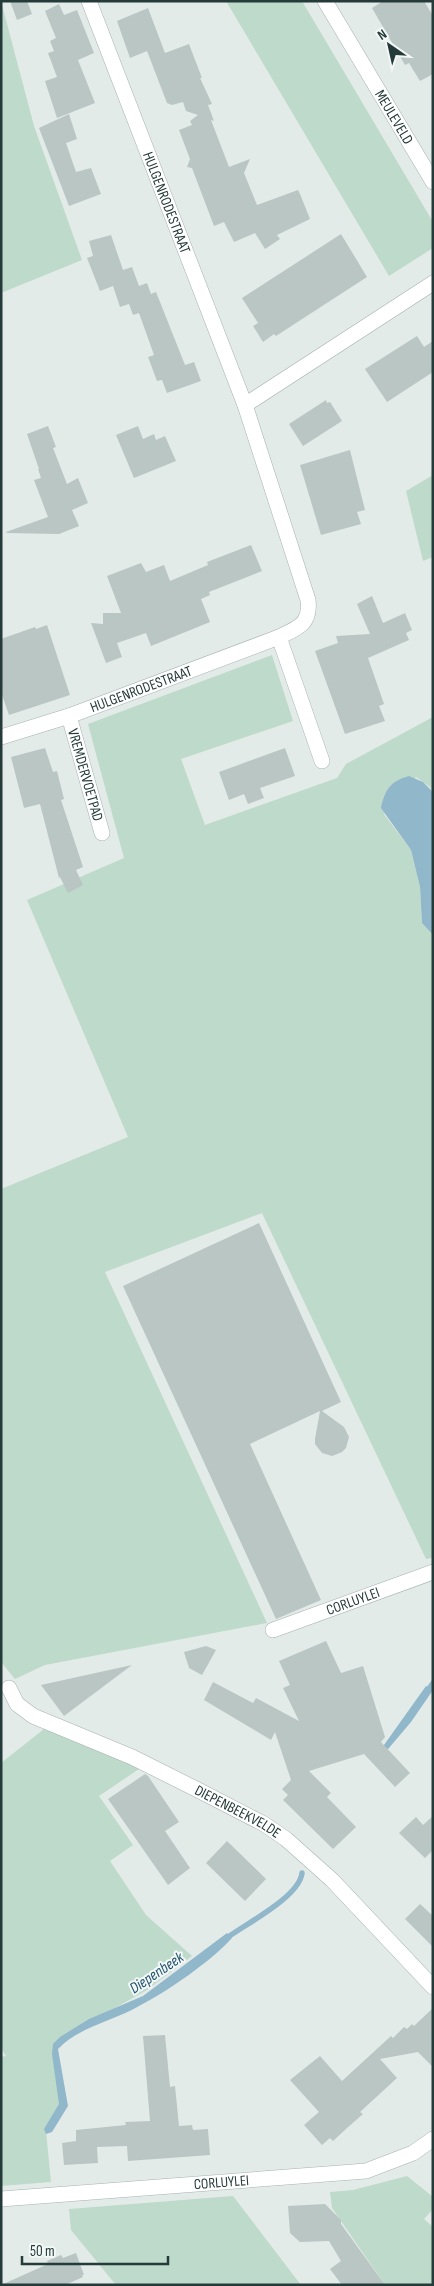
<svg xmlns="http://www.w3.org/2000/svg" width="434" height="2286" font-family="'Sofia Sans Condensed',sans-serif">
<rect width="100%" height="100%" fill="#e3ebe9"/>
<g fill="#bedacb">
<polygon points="1,1 34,126 82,260 1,293"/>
<polygon points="226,1 302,1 433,222 433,248 389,276"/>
<polygon points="433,475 433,557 423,561 406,491"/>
<polygon points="272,655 293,721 181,759 205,825 337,778 346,764 433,717 433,792 430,787 416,777 384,814 411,850 420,887 422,923 433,935 433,1558 426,1559 262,1213 105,1272 267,1623 45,1665 15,1679 1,1662 1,1189 128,1137 27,900 124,858 88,724"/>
<polygon points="44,1729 128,1760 139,1769 99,1796 133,1845 110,1861 146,1915 192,1956 147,1990 79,2028 55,2046 67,2106 46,2131 51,2182 1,2186 1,2057 6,2056 1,2048 1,1763"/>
<polygon points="407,2176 433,2197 433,2209 424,2219 433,2227 433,2285 380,2285 383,2282 332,2208 330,2192 353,2190"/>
<polygon points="233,2196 301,2285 116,2285 71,2230 69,2209"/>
</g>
<g fill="#91b7cb">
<path d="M409,776l14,6 10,10v143l-11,-12 -2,-36 -9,-37 -30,-42c4,-19 10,-27 28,-32z"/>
<polygon points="426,1686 433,1690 411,1722 383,1755 379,1752"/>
<path d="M227,1933l5,5c-22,24 -64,53 -93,68 -26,15 -60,21 -81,43l10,57 -16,26 -6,2 -2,-5 15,-25 -7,-50 1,-10 7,-7 29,-18 54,-23z"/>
</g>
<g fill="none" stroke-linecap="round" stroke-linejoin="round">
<g stroke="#91b7cb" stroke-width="5.5">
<polyline points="425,1694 433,1683"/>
<path d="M224,1940c19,-15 75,-42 78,-67"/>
</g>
</g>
<g fill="#b9c6c3">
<polygon points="10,1 27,1 32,14 17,20"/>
<polygon points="383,1 424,1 433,16 433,74 420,81 409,63 405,65 372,8"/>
<polygon points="59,4 64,15 77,10 94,53 78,60 95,103 57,118 45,81 57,77 48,53 54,51 50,41 56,38 45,11"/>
<polygon points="148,8 165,53 189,44 202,78 200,78 212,104 208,105 214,121 211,120 229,167 250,159 244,173 257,205 298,190 300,194 310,219 277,235 280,239 265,249 255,233 234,242 224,222 214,226 192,168 187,167 190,159 179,130 192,125 190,121 198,115 186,111 183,102 172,105 167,103 147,51 130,58 117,21"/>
<polygon points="69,114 77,139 66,143 76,172 91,168 101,194 69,206 39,128"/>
<polygon points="341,234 367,277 276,336 274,334 263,342 253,326 258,323 242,298"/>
<polygon points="111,235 123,270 132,267 139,286 147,283 151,294 156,292 185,365 194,362 201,381 167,393 162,380 157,381 148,357 154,355 139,313 133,315 129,304 120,307 113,286 100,291 87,258 93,256 89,241"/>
<polygon points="417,336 424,347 433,341 433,372 387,402 365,369"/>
<polygon points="326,400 327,403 330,402 342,421 303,446 289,424"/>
<polygon points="48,426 56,447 53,448 67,484 78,478 88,503 72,510 79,526 59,534 7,533 6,532 48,517 34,480 41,478 38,469 39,469 27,434"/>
<polygon points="138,426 143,439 154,434 156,440 165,436 176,461 134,478 116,435"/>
<polygon points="350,450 365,510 357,512 361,524 321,535 300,465"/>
<polygon points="251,545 262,571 209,592 210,595 201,599 210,622 151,646 146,633 117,643 122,657 106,663 91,623 103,624 103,613 121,613 107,576 141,563 146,572 164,565 170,581 208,565 207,562"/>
<polygon points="372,596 383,623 405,613 412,630 406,633 409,640 368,658 384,704 379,706 385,721 345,734 315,651 338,643 336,636 370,634 357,604"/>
<polygon points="47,625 70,695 9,715 1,692 1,639 35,627 36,629"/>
<polygon points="45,748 53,772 57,771 64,799 61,800 83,867 76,870 83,885 68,893 60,877 59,878 40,804 24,808 11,757"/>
<polygon points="285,748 295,776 260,788 264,798 248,804 244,794 229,800 219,772"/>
<polygon points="259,1223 341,1402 322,1411 344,1427 349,1437 346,1448 342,1452 332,1456 322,1453 315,1444 315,1439 320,1411 250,1444 321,1600 276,1619 123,1286"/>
<polygon points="326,1641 341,1673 363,1666 385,1737 381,1742 410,1773 395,1787 364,1754 309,1771 331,1793 327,1797 356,1827 333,1849 283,1800 288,1795 282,1789 291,1780 275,1732 271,1740 204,1700 213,1682 253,1703 256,1698 299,1721 283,1688 290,1685 279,1661"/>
<polygon points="206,1646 216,1650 202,1675 189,1668 184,1652"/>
<polygon points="132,1665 64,1716 41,1685"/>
<polygon points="145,1774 148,1776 179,1822 165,1831 190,1868 168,1885 108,1799"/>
<polygon points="433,1816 433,1850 425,1858 399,1833 416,1817 423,1825"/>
<polygon points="227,1841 266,1879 245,1901 206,1863"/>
<polygon points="420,1904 433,1916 433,1947 405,1919"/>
<polygon points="433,2008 433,2067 418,2052 380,2059 397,2078 360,2112 363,2114 347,2128 333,2141 330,2138 322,2145 304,2125 319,2112 290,2080 320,2056 342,2081 391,2036 393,2038 404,2027 407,2029 412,2024 414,2026"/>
<polygon points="165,2035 170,2087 175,2086 179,2126 192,2125 193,2130 208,2129 210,2155 128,2161 127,2146 97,2147 98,2163 64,2165 62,2143 76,2141 76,2130 126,2125 125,2122 150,2121 143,2036"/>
<polygon points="325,2204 341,2220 341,2224 385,2285 342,2285 330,2269 341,2261 329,2241 300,2242 290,2233 288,2206"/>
<polygon points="76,2253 84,2275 82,2275 83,2277 65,2285 1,2285 48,2264 47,2261 61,2255 63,2258"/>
</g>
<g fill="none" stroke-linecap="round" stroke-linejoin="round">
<defs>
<g id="minor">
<path id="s1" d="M89,1l156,404"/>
<path id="s2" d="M325,1l108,181"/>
<polyline points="279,637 322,761"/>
<path id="s3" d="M69,716l33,117"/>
<path id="s4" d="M1,737l68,-21 210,-79c19,-9 32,-13 29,-37l-63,-195 188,-122"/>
<path id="s5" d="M273,1630l160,-58"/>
<path id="s6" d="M9,1688l8,16 16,12 99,41 66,33 66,34 22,15 46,41 101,107"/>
<path id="s7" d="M1,2199l365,-28 47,-18 20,-14"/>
</g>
</defs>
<use href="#minor" stroke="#a6b3b1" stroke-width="16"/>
<use href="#minor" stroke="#fff" stroke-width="15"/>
</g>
<g text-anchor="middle" stroke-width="4" stroke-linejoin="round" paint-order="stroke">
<g font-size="15" fill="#253b39" stroke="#f3f8f7">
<text dy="5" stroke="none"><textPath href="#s2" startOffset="135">MEULEVELD</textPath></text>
<text dy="5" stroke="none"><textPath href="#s1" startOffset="216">HULGENRODESTRAAT</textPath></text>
<text dy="5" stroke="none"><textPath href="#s4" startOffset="148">HULGENRODESTRAAT</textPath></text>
<text dy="5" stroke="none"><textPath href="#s3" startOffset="61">VREMDERVOETPAD</textPath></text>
<text dy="5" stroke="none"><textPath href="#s5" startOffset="85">CORLUYLEI</textPath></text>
<text dy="5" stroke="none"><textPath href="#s6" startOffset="264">DIEPENBEEKVELDE</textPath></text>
<text dy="5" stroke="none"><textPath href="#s7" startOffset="221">CORLUYLEI</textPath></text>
</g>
<g font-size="16" font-style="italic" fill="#255671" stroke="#f3f8f7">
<text transform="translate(156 1972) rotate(-34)" y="6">Diepenbeek</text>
</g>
</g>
<rect width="434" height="2286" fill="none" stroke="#253b39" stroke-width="5"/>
<g transform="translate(389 45) rotate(326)" stroke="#f3f8f7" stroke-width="4" paint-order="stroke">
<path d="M0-4L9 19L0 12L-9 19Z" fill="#253b39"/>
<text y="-8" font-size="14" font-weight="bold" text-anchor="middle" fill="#253b39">N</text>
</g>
<path d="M22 2256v8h146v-8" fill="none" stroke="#253b39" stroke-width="2.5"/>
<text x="30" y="2256" font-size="15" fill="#253b39" stroke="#f3f8f7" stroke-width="4" paint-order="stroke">50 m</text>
</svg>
